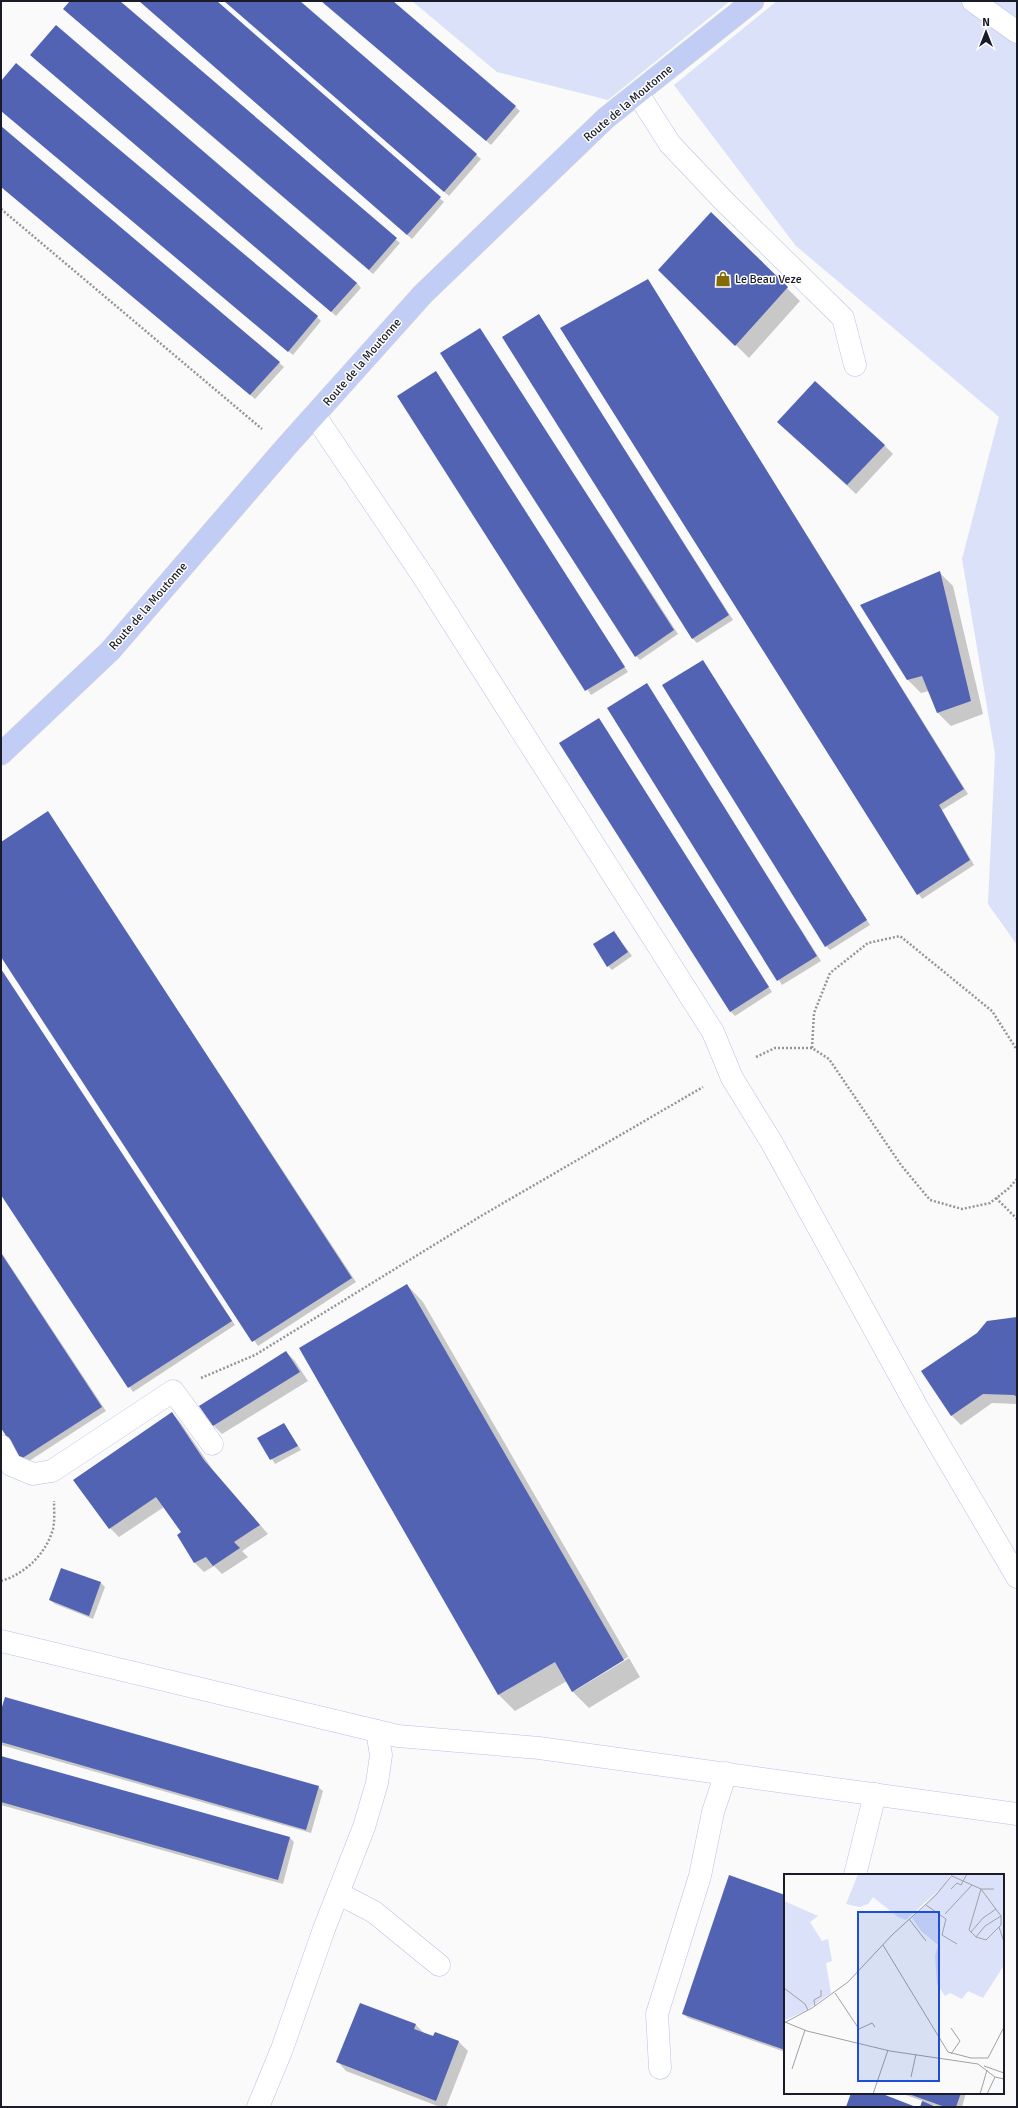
<svg xmlns="http://www.w3.org/2000/svg" width="1018" height="2108" font-family="Signika,sans-serif">
<rect width="100%" height="100%" fill="#fafafa"/>
<g fill="#dae1f9">
<polygon points="412,1 730,1 608,100 497,72"/>
<polygon points="777,1 1017,1 1017,945 988,904 995,754 962,559 999,417 796,246 674,85"/>
</g>
<g fill="#0003" fill-rule="evenodd">
<polygon points="71,1 118,1 400,243 373,274 68,13"/>
<polygon points="140,1 215,1 444,202 412,239"/>
<polygon points="225,1 299,1 481,159 449,196"/>
<polygon points="322,1 392,1 520,111 491,145"/>
<polygon points="36,59 357,283 361,288 336,316"/>
<polygon points="1,83 317,317 321,321 293,355 1,110"/>
<polygon points="1,127 284,367 255,399 1,186"/>
<polygon points="711,213 800,301 749,358 660,270"/>
<polygon points="648,280 968,794 942,810 974,865 922,899 561,328"/>
<polygon points="539,315 733,620 697,643 692,638"/>
<polygon points="480,330 678,634 640,660 636,656"/>
<polygon points="436,373 628,672 591,695 398,397"/>
<polygon points="778,422 884,445 893,454 856,494"/>
<polygon points="940,573 953,586 983,714 951,726 938,713 929,691 921,693 908,680 862,606"/>
<polygon points="703,661 870,925 830,950 826,946"/>
<polygon points="647,685 821,961 782,985 609,709"/>
<polygon points="599,719 772,992 735,1016 730,1011"/>
<polygon points="48,813 356,1282 258,1346 1,955 1,843"/>
<polygon points="618,937 632,956 612,970 608,966"/>
<polygon points="1,969 235,1325 133,1392 1,1193"/>
<polygon points="1,1252 106,1411 26,1463 1,1427"/>
<path d="M407,1285l16,17 217,375 -51,31 -17,-17 -5,-10 -52,30 -16,-16 -199,-346zM628,1657l1,1 -53,32v-2z"/>
<polygon points="1017,1318 1017,1404 992,1403 961,1425 952,1416 922,1372"/>
<polygon points="286,1352 295,1361 308,1381 222,1434 214,1426"/>
<polygon points="172,1413 180,1422 213,1470 268,1534 242,1551 248,1557 222,1574 214,1566 204,1572 195,1563 178,1536 183,1532 164,1507 119,1537 110,1528 75,1481"/>
<polygon points="284,1424 301,1450 275,1464 259,1438"/>
<polygon points="101,1583 105,1587 93,1619 55,1604 50,1600"/>
<polygon points="1,1713 318,1787 323,1791 311,1833 1,1745"/>
<polygon points="1,1757 290,1838 294,1842 283,1884 1,1805"/>
<polygon points="785,1896 785,2052 688,2018 683,2014"/>
<polygon points="360,2004 416,2025 425,2034 459,2042 468,2051 446,2107 440,2107 346,2071 338,2062"/>
<polygon points="900,2093 966,2093 962,2107 939,2107 933,2105 934,2107 921,2107 923,2101"/>
</g>
<g fill="#5263b3">
<polygon points="70,1 120,1 397,238 369,270 63,9"/>
<polygon points="139,1 217,1 441,197 407,235"/>
<polygon points="224,1 300,1 477,154 444,192"/>
<polygon points="321,1 393,1 516,106 486,141"/>
<polygon points="56,25 357,283 331,312 30,55"/>
<polygon points="16,63 318,316 288,352 1,111 1,81"/>
<polygon points="1,126 280,362 250,395 1,187"/>
<polygon points="711,212 788,287 735,346 658,270"/>
<polygon points="648,279 964,789 939,805 970,860 917,895 560,328"/>
<polygon points="539,314 729,615 692,639 502,337"/>
<polygon points="480,328 674,630 635,657 440,353"/>
<polygon points="436,371 625,667 585,691 397,396"/>
<polygon points="815,381 885,445 847,485 777,422"/>
<polygon points="940,571 971,701 937,713 922,676 907,680 860,605"/>
<polygon points="703,660 867,920 825,947 662,685"/>
<polygon points="647,683 817,956 777,981 607,708"/>
<polygon points="599,718 769,987 730,1012 559,743"/>
<polygon points="48,811 352,1278 252,1342 1,957 1,842"/>
<polygon points="614,931 628,952 607,967 593,944"/>
<polygon points="1,969 232,1321 128,1388 1,1195"/>
<polygon points="1,1253 102,1407 21,1459 1,1428"/>
<polygon points="407,1284 624,1660 572,1692 555,1662 498,1695 299,1348"/>
<polygon points="1017,1317 1017,1397 1014,1395 983,1394 951,1416 921,1371 977,1333 987,1321"/>
<polygon points="286,1351 300,1372 213,1426 199,1406"/>
<polygon points="172,1412 204,1460 260,1525 234,1542 240,1548 213,1566 206,1557 194,1563 177,1535 181,1532 156,1497 109,1529 73,1480"/>
<polygon points="284,1423 298,1446 270,1460 257,1438"/>
<polygon points="61,1568 101,1582 89,1616 49,1600"/>
<polygon points="5,1697 319,1786 306,1830 1,1742 1,1710"/>
<polygon points="1,1756 290,1837 278,1880 1,1802"/>
<polygon points="729,1875 785,1895 785,2050 682,2014"/>
<polygon points="360,2003 416,2024 414,2029 433,2036 435,2032 459,2041 436,2101 336,2062"/>
<polygon points="851,2093 880,2093 916,2107 846,2107"/>
<polygon points="906,2093 961,2093 956,2107 945,2107"/>
<polygon points="922,2101 936,2107 920,2107"/>
</g>
<g fill="none" stroke-linecap="round" stroke-linejoin="round">
<defs>
<g id="minor">
<polyline points="973,1 1017,32"/>
<polyline points="638,94 670,144 723,200 843,318 855,365"/>
<polyline points="315,416 423,576 713,1032 732,1078 772,1143 917,1407 1017,1577"/>
<polyline points="1,1446 11,1465 33,1474 52,1471 173,1391 212,1444"/>
<polyline points="1,1641 398,1736 539,1748 1017,1814"/>
<polyline points="855,1875 875,1794"/>
<polyline points="338,1893 374,1912 439,1965"/>
<polyline points="660,2068 657,2014 700,1876 713,1812 726,1773"/>
<polyline points="258,2107 282,2049 324,1929 364,1827 377,1783 381,1755 377,1731"/>
</g>
<polyline id="major" points="1,754 110,651 285,448 423,294 606,118 753,1"/>
</defs>
<use href="#minor" stroke="#b8c2e4" stroke-width="23"/>
<use href="#major" stroke="#d6d6d8" stroke-width="23"/>
<g stroke="#94959b" stroke-width="2.5" stroke-dasharray="2 2" stroke-linecap="butt">
<polyline points="1,209 262,429"/>
<polyline points="812,1048 814,1013 830,973 868,943 900,936 992,1011 1017,1050"/>
<polyline points="756,1057 775,1048 812,1048 829,1059 901,1165 930,1200 962,1209 990,1203 1009,1188 1017,1179"/>
<polyline points="996,1198 1017,1219"/>
<polyline points="201,1378 255,1355 481,1216 703,1087"/>
<path d="M1,1581c24,-7 45,-27 52,-52 2,-9 1,-19 1,-28"/>
</g>
<use href="#minor" stroke="#fff" stroke-width="22"/>
<use href="#major" stroke="#c2cdf5" stroke-width="22"/>
</g>
<defs>
<symbol id="shop-bare" viewBox="-9 -9 18 18"><path d="M-5-2.5h2.3a2.7 3.5 0 0 1 5.4 0H5L5.5 6h-11ZM-1.5-2.5h3a1.5 2.3 0 0 0-3 0Z" fill="#846b07" stroke="#fff" stroke-width="2.5" paint-order="stroke"/></symbol>
</defs>
<g fill-rule="evenodd">
<use href="#shop-bare" x="712" y="268" width="22" height="22"/>
</g>
<g text-anchor="middle" stroke-width="3" stroke-linejoin="round" paint-order="stroke">
<g font-size="12" fill="#191c28" stroke="#fff">
<text transform="translate(628 103) rotate(-40)" y="4">Route de la Moutonne</text>
<text transform="translate(362 362) rotate(-49)" y="4">Route de la Moutonne</text>
<text transform="translate(148 606) rotate(-49)" y="4">Route de la Moutonne</text>
</g>
<g font-size="12" fill="#191c28" stroke="#fff" text-anchor="start">
<text x="735" y="283">Le Beau Veze</text>
</g>
</g>
<g transform="translate(784 1874)">
<rect width="220" height="220" fill="#fafafa"/>
<path d="M74,0h93l-6,10 -39,36 -8,-3 -25,-20 -5,7 -9,3 -13,-3zM170,0h50v91l-21,33 -15,-7 -6,8 -12,-6 -5,3 -8,-12 -2,-28 3,-11 -17,-14 -9,-13zM0,27l34,15 -8,6 12,19 6,-2 4,22 -6,2 5,30 -26,18 -20,9z" fill="#dae1f9"/>
<path fill="none" stroke="#a0a1a6" stroke-width="1" d="M168,2l20,9M167,15l6,-6 4,2 6,-11M197,15l-12,41 7,7 10,3 15,-15M197,15l20,27v9M142,31l20,14 -4,16 15,9M161,40l27,-29 9,4h13M125,45l17,22M215,53l5,15M187,58l12,-14 13,-9M192,63l9,-11 16,-10M99,71l65,107 23,6h17l16,-31M0,114l21,16 3,6M51,119l24,36 13,-6 3,4M31,132l-1,-6 7,-4v-6M1,148l22,9 83,20 88,13 17,13 9,2M0,149l28,-15 36,-26 44,-47 44,-40 17,-21M167,154l9,13 -9,13M200,192l20,7M8,195l13,-39M127,203l5,-23M89,220l15,-44M196,220l7,-24M203,220l8,-17"/>
<path fill="#1d4ed8" fill-opacity="0.15" stroke="#1d4ed8" stroke-width="2" d="M74,38h81v169h-81z"/>
<rect width="220" height="220" fill="none" stroke="#191c28" stroke-width="2"/>
</g>
<rect width="1018" height="2108" fill="none" stroke="#191c28" stroke-width="4"/>
<g transform="translate(986 32)" stroke="#ffffff" stroke-width="3" paint-order="stroke">
<path d="M0-3L7 15L0 10L-7 15Z" fill="#191c28"/>
<text y="-6" font-size="11" font-weight="bold" text-anchor="middle" fill="#191c28">N</text>
</g>
</svg>
